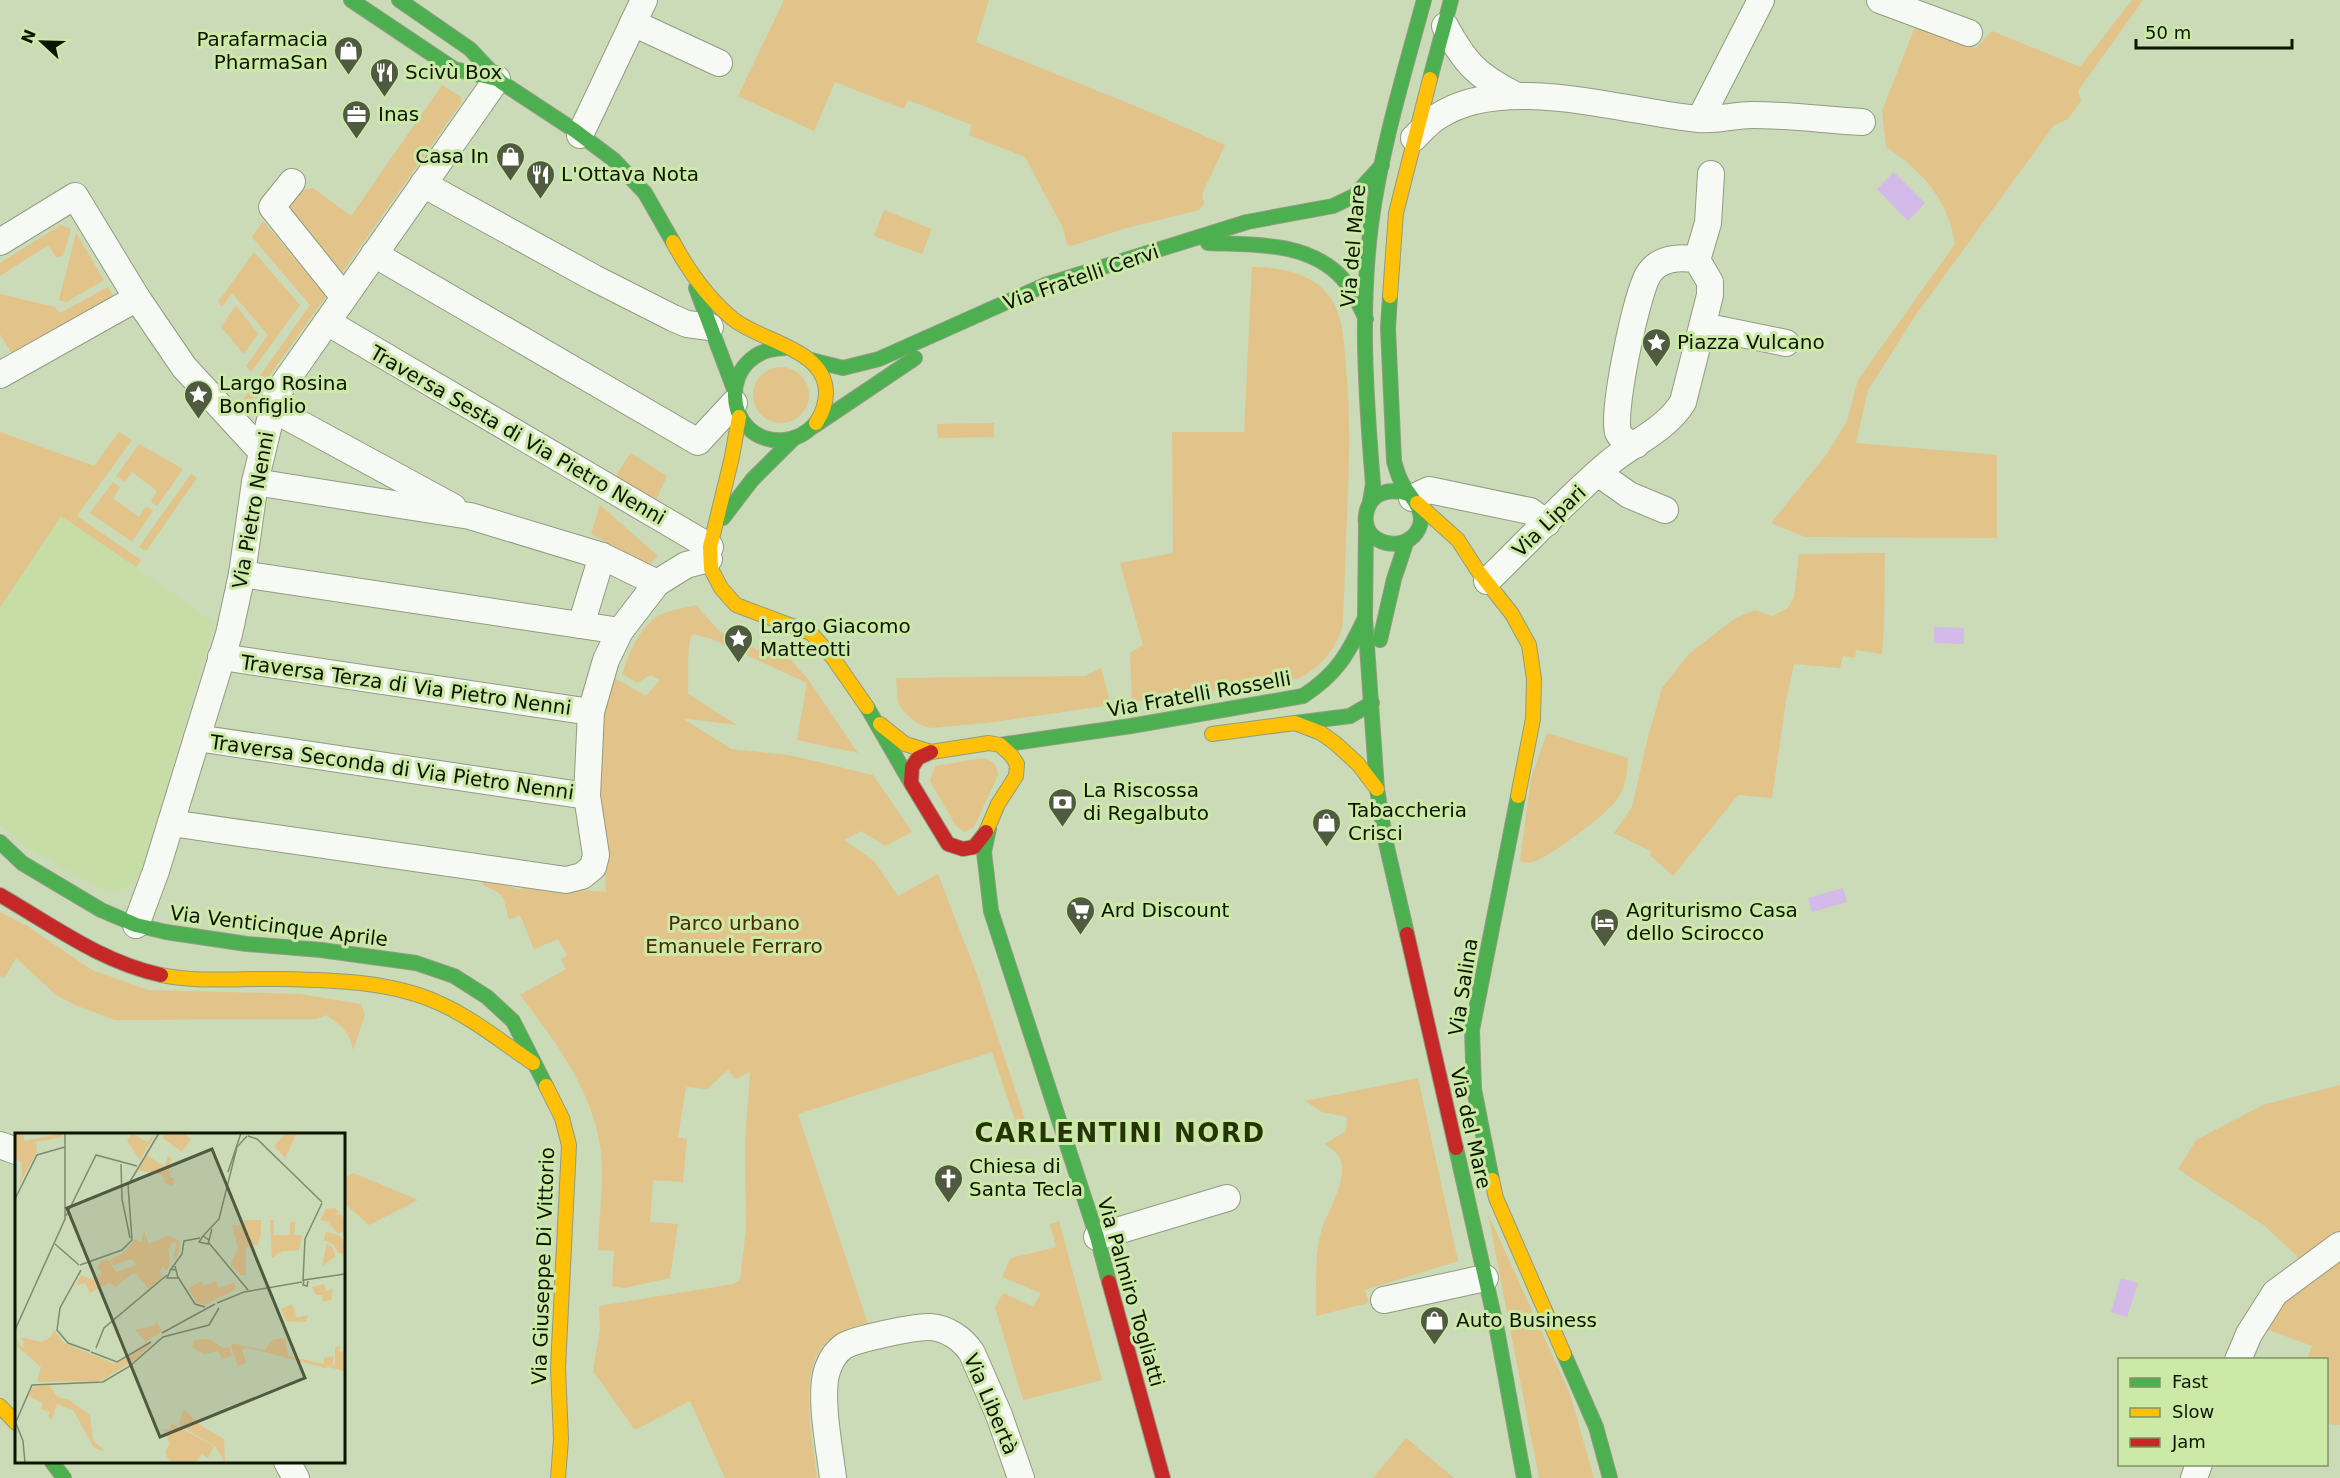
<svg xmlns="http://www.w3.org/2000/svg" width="2340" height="1478" font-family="'DejaVu Sans',sans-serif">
<rect width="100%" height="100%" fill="#cbdab7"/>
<polygon fill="#c6dda6" points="61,515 214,623 141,873 125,889 107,892 26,847 0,824 0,607"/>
<g fill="#e2c38a">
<polygon points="784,0 989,0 976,42 1145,110 1225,145 1202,194 1204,204 1199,210 1126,228 1071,246 1067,244 1063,228 1025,157 969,135 972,125 908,100 904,109 835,82 814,131 738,96"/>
<path d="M2132,0h11l-65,91 3,10 -13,18 -14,6 -139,191 -47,74 -12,53 141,12v83l-192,-1 -34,-14 56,-69 20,-33 11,-41 97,-136c-6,-43 -33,-74 -69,-97l-4,-36 33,-84 61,21 16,-17 88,36z"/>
<polygon points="442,85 461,97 461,103 341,274 286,206 294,191 313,188 351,216"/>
<polygon points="884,210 932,229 922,254 874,236"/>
<polygon points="263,221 326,296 243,413 238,407 310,305 252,237"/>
<polygon points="61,225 71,229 63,256 57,258 48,245 0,276 0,263"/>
<polygon points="76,233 104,280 66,302 59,300"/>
<polygon points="254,252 300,305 251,372 246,366 268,335 232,293 222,307 218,302"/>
<path d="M1252,267c27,0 62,6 78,30 14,21 14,47 16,71 5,50 3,100 1,150 -2,37 -2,74 -5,110 -8,24 -22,40 -45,51l-165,23 -2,-49 13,-8 -23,-82 53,-10 -1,-121h72z"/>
<polygon points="108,287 114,298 14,357 0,334 0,294 55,307 60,313"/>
<polygon points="236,305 258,334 244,354 221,327"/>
<circle cx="781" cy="395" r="28"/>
<polygon points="994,423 994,437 938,438 937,424"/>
<polygon points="0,432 94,466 119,432 132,440 77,516 141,560 136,567 61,516 0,607"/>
<polygon points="139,444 183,469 157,506 151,501 157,491 132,472 125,482 116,476"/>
<polygon points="630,453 667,476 655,502 614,479"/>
<polygon points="191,474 197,478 146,551 139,547"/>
<polygon points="113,482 120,487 113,498 139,517 146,506 153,511 132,542 90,513"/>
<polygon points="600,505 658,556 649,565 591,534"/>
<polygon points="1885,553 1884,626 1882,654 1856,650 1855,658 1843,656 1840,668 1794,664 1786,701 1772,798 1738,795 1673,876 1650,855 1651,851 1614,833 1632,807 1648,737 1662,688 1689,654 1734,619 1755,610 1772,616 1788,608 1794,597 1799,554"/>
<path d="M696,605l23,26 29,15 23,9 19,4 18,20 50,74 -61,-13 10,-57 -95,-44 -20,-5c-6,14 -3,43 -4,60l49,31 -55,-7 49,31 58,6 84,20 39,57 -27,14 -24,-15 -17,9 30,21 24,35 40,-22 41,106 50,152 -9,3 -28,-83 -194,62 71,213c-11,3 -26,4 -36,10 -39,25 -20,102 -16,141h-92l-35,-77 -55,29 -42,-59 7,-42 -1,-23 134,-22 7,-4 6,-51 -1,-86 5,-71 -15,7 -7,-9 -21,19 -21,-2 -8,50 9,2 -4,43 -30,-2 -3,42 28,2 -8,54 -46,10 -12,-2 2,-35 -16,-1c1,-32 6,-66 3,-97 -7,-61 -45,-111 -81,-158l46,-26 -5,-10 6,-4 -9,-16 -24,10 -14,-34 -11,5c-6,-23 -2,-25 -26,-35l2,-7 34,12 10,-4 77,6 -2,-41 -10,-52 12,-112 5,-11 35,20 14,-16 -10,-5 -12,8 -16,-9c8,-22 18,-51 42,-61 10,-4 22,-5 32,-8z"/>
<polygon points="1101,668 1111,705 987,723 929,728 917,723 907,715 898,703 896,678 1085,676"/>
<path d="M1547,733l81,25c-1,14 -2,29 -10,40 -8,14 -65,56 -80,62 -7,3 -11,4 -18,1l11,-83z"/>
<path d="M983,758c10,3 14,7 15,17l-24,52 -10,5 -8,-6 -26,-45 5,-15z"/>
<path d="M0,912l27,14 65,44 56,20 152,4 61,10 4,11 -12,35c-3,-18 -12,-25 -27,-35l-10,4 -201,1 -40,-15 -20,-11 -39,-36 -12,20 -4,-2z"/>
<path d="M1418,1078l40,183 -93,29 4,13 -53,13c1,-29 -3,-65 8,-93 7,-16 22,-44 17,-62 -2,-7 -10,-12 -16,-17l21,-13 1,-14 -25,-5 -17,-11z"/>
<polygon points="2340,1085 2340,1235 2301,1260 2265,1226 2178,1169 2196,1140 2263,1105"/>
<polygon points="353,1173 418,1200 369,1225 344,1203 344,1178"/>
<polygon points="1488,1214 1570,1394 1594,1478 1539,1478"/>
<polygon points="1059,1221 1102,1380 1023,1400 995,1307 1003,1293 1033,1307 1041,1293 1002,1277 1011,1258 1056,1247 1050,1224"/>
<polygon points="2340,1255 2340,1425 2327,1424 2326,1360 2307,1359 2312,1346 2261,1327 2281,1297"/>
<polygon points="1406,1438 1454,1478 1373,1478"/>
</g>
<g fill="#d3bae8">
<polygon points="1894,172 1925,203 1908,221 1877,189"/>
<polygon points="1934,627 1964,628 1964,644 1934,643"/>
<polygon points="1843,888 1847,902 1812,912 1808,898"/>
<polygon points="2121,1278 2138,1283 2127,1317 2111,1312"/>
</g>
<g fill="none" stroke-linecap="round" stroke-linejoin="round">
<defs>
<g id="street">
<polyline points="1880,0 1969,33"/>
<polyline points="633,23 719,63"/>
<path d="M1445,26c20,37 32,50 70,69"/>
<polyline points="1700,119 1761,0"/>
<polyline points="580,135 644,0"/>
<path d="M1414,138c7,-7 15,-16 23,-21 66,-45 187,-5 261,2 18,2 36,-4 54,-4 37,0 74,5 110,7"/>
<polyline points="292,182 272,207 344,297"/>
<polyline points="423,184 594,278 673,318 687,324 710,327"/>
<polyline points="0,242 75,196 137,298 0,375"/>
<polyline points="374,254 698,442 734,403"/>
<polyline points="1697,260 1708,223 1711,174"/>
<polyline points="137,298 184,367 262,452"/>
<polyline points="327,322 710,547"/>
<polyline points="1703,326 1786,343"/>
<polyline points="271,408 453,507"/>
<polyline points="1598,473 1629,495 1665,510"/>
<polyline points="255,482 470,516 602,556"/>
<polyline points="1412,498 1429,490 1530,511 1547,523"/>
<polyline points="242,574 620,631"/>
<path d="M1487,581c41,-39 79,-82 122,-118 25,-21 57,-33 74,-61l27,-107v-13l-13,-22c-17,-4 -39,-2 -49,15 -12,22 -36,135 -30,157 3,8 11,11 18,13"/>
<polyline points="581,625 602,556 657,583"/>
<polyline points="221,657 591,712"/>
<polyline points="197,738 587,796"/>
<polyline points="171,823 566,880 582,876 593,867 596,855 587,796 591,712 606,660 620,631 657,583 686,565 709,559"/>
<polyline points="136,925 156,871 229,634 242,574 255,482 276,395 497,79"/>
<polyline points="0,1145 16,1151"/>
<polyline points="1097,1237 1227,1198"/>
<polyline points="1384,1300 1485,1278"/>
<polyline points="2238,1360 2249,1334 2275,1293 2340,1245"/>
<polyline points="287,1462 296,1478"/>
<path d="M833,1478c-3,-27 -15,-86 -5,-110 3,-9 9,-17 16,-22 12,-7 72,-20 86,-19 17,1 33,12 42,26l27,62 22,63"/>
<polyline points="2194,1478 2199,1464"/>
</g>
<g id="fast">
<polyline points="351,0 454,69 497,79"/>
<polyline points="399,0 470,49 501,82 574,130 614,160 645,193 673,242"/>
<polyline points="1430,79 1451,0"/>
<path d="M1208,243c46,2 101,-2 135,36 10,11 16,26 23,40"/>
<polyline points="696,288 734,389"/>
<path d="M1390,296l-2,32 6,133c2,7 4,15 8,22 7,13 25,28 17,45 -12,27 -58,17 -53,-13 3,-22 23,-28 42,-21"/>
<path d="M785,348c-70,1 -63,97 -1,92 13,-1 23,-7 32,-17"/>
<polyline points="811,360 843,368 879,359 1045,285 1247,222 1333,206 1354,196 1382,165"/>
<polyline points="814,426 915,358"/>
<path d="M1370,502l3,-18c-7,-86 -13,-173 -2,-259 10,-76 33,-151 53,-225"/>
<polyline points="723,518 752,480 794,438"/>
<polyline points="1366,524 1365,618 1377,789 1386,843 1407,934"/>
<polyline points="1380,640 1394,579 1406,543"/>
<polyline points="867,707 911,783"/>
<polyline points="1295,723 1350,716 1372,703"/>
<path d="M1000,745l131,-19 172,-30c34,-22 45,-42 62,-78"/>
<polyline points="989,828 984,852 991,911 1097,1237 1109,1282"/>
<polyline points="0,842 22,863 101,910 136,925 166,932 247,944 321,950 416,963 454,976 487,997 513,1021 546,1086"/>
<polyline points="1456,1148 1497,1330 1524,1478"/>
<polyline points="1492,1180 1474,1089 1472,1030 1518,796"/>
<polyline points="1564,1354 1596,1427 1610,1478"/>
<polyline points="52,1462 64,1478"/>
</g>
<g id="slow">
<path d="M673,242c15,28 36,57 60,77 29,23 93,30 93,74 0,11 -4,21 -10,30"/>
<polyline points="1390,296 1396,213 1430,79"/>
<polyline points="739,417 732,457 710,547 711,569 721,588 736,605 811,633 833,658 867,707"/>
<polyline points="1417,503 1458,540 1478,571 1512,614 1529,645 1534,679 1533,719 1518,796"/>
<polyline points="880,724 905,744 931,752 989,743 1000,745 1011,755 1017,764 1016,776 998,804 986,832"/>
<polyline points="1212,734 1295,723 1321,733 1335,743 1358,764 1377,789"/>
<path d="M161,975c39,8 80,3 119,4 53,1 112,2 161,25 33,15 62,39 92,59"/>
<polyline points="546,1086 562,1118 569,1145 558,1368 561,1439 558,1478"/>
<polyline points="1492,1180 1496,1198 1564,1354"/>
<polyline points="0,1406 16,1423"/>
</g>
<g id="jam">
<polyline points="931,752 918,758 912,767 911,783 948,844 963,849 974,847 986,832"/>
<path d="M0,895c52,30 101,67 161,80"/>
<polyline points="1407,934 1456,1148"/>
<polyline points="1109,1282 1163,1478"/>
</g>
</defs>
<use href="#street" stroke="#919c81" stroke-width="28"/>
<use href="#fast" stroke="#919c81" stroke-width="16"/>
<use href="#slow" stroke="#919c81" stroke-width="16"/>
<use href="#jam" stroke="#919c81" stroke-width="16"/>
<use href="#street" stroke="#f7f9f4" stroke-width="26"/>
<use href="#fast" stroke="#4caf50" stroke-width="14"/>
<use href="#slow" stroke="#ffc107" stroke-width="14"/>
<use href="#jam" stroke="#c62828" stroke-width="14"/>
</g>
<defs>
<symbol id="shop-pin" viewBox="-11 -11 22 30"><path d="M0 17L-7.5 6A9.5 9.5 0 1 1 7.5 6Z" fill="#4f5a40" stroke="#cde9a8"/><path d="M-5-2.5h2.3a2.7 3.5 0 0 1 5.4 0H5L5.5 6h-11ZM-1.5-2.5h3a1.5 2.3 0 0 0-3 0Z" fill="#fff"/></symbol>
<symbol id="restaurant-pin" viewBox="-11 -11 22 30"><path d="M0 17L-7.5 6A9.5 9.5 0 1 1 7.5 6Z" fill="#4f5a40" stroke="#cde9a8"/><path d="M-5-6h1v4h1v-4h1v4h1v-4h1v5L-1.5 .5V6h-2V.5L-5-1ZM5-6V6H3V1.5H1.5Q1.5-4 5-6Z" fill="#fff"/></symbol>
<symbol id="office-pin" viewBox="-11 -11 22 30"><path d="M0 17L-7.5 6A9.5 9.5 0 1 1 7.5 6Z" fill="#4f5a40" stroke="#cde9a8"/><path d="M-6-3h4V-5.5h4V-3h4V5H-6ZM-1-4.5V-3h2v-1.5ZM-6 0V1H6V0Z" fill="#fff"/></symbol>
<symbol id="sight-pin" viewBox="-11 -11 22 30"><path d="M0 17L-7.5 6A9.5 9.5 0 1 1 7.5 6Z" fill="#4f5a40" stroke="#cde9a8"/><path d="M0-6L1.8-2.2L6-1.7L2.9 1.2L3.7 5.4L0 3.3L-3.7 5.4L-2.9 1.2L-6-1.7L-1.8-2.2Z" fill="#fff"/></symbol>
<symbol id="bank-pin" viewBox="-11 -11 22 30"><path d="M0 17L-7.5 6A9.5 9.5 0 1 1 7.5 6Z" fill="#4f5a40" stroke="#cde9a8"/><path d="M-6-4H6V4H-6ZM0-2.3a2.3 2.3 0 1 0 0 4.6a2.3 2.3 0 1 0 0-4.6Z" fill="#fff"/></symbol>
<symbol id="supermarket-pin" viewBox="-11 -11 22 30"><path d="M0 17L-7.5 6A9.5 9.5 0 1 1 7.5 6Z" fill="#4f5a40" stroke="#cde9a8"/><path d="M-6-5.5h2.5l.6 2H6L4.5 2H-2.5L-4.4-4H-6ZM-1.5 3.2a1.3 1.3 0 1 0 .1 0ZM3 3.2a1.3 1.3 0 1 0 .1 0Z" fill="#fff"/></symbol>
<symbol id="hotel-pin" viewBox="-11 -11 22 30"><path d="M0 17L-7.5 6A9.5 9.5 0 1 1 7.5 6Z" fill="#4f5a40" stroke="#cde9a8"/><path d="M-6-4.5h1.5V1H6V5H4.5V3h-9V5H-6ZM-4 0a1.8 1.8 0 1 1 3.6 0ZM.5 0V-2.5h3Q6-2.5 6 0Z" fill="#fff"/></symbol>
<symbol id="church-pin" viewBox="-11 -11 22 30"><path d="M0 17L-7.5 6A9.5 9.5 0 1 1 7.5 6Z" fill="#4f5a40" stroke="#cde9a8"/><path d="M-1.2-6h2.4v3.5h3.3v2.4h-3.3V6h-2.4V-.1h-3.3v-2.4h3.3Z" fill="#fff"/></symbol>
</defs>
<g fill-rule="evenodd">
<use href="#shop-pin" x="332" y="34" width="33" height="45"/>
<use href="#restaurant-pin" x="368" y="56" width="33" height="45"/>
<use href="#office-pin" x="340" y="98" width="33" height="45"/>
<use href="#shop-pin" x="494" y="140" width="33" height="45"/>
<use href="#restaurant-pin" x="524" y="158" width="33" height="45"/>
<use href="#sight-pin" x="1640" y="326" width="33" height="45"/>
<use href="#sight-pin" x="182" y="378" width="33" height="45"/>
<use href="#sight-pin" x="722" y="622" width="33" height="45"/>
<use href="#bank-pin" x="1046" y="786" width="33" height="45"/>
<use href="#shop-pin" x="1310" y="806" width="33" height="45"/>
<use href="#supermarket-pin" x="1064" y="894" width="33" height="45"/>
<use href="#hotel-pin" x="1588" y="906" width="33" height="45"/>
<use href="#church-pin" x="932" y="1162" width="33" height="45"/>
<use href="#shop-pin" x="1418" y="1304" width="33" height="45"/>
</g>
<g text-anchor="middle" stroke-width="6" stroke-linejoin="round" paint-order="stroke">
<g font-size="20" fill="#0c1500" stroke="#cde9a8" text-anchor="start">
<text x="328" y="46" text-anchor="end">Parafarmacia<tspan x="328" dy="23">PharmaSan</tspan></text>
<text x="405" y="79">Scivù Box</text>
<text x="378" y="121">Inas</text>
<text x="489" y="163" text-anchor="end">Casa In</text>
<text x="561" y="181">L'Ottava Nota</text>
<text x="1677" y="349">Piazza Vulcano</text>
<text x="219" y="390">Largo Rosina<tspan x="219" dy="23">Bonfiglio</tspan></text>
<text x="760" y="633">Largo Giacomo<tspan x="760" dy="23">Matteotti</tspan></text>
<text x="1083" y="797">La Riscossa<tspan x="1083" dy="23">di Regalbuto</tspan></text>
<text x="1348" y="817">Tabaccheria<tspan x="1348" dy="23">Crisci</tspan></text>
<text x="1101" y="917">Ard Discount</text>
<text x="1626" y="917">Agriturismo Casa<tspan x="1626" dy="23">dello Scirocco</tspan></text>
<text x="969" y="1173">Chiesa di<tspan x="969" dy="23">Santa Tecla</tspan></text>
<text x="1456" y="1327">Auto Business</text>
</g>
<g font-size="20" fill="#0c1500" stroke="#cde9a8">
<text transform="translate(1353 246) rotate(-85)" y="7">Via del Mare</text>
<text transform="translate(1081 277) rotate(-19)" y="7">Via Fratelli Cervi</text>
<text transform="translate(518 435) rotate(30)" y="7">Traversa Sesta di Via Pietro Nenni</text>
<text transform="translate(253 510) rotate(-80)" y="7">Via Pietro Nenni</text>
<text transform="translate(1549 521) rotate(-44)" y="7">Via Lipari</text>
<text transform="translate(406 685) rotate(8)" y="7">Traversa Terza di Via Pietro Nenni</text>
<text transform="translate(1199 694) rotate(-10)" y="7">Via Fratelli Rosselli</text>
<text transform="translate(392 767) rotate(8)" y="7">Traversa Seconda di Via Pietro Nenni</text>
<text transform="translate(279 926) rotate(7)" y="7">Via Venticinque Aprile</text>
<text transform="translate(1463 987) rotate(-81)" y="7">Via Salina</text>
<text transform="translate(1471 1128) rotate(77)" y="7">Via del Mare</text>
<text transform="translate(543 1266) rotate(-88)" y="7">Via Giuseppe Di Vittorio</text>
<text transform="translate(1131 1292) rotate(74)" y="7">Via Palmiro Togliatti</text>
<text transform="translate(991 1404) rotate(67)" y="7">Via Libertà</text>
</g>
<g font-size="20" fill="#482900" stroke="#cde9a8">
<text x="734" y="930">Parco urbano<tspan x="734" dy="23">Emanuele Ferraro</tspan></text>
</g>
<g font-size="26" font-weight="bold" letter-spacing="1.5" fill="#243404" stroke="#cde9a8">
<text x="1120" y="1142">CARLENTINI NORD</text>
</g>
</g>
<g transform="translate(15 1133)">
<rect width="330" height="330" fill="#cbdab7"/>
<path d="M0,0h7l3,8 37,-8v4l-26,5 1,10 -18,33 3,-12 -1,-11 -6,-3zM117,0l15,9 9,-9 -16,27 -13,-19zM151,0h17l8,6 -9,13 -19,-14zM281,0l-2,6 -9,19 -11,-12 11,-12zM132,22l18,12 3,-11 4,2 -3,7 1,12 4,1 -1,8 -9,-3 1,-5 8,1 -9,-2 -2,8 1,-10 -26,-5zM320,75l4,4 -4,3 6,-1 4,7v9l-7,4 -10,-12 -8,-2 6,-11zM229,87h17v14l-3,11 -12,2v28h-6l-10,-11 8,-15 -6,-24 12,1zM255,87h4v15h16v-13h5l-1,13h8l-3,15 -17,1 -10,7zM129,98l5,13 19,-8 12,5 -1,12 -7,10 5,-21 -6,2 -1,6 -2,-4 2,19 -4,6 -3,-5 -3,6 3,4 -21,19 6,-7 -14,-16 -18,15 -7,-4 -19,10 -5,-10 -9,2 5,-10 13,5 8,-8 -5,-4 4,-7 7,-2 8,13 20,-7 -4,-6 -19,6 -3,-5 15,-8 10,-13 6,3zM311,99l13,3 6,9v10l-7,-1 -4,-8 -10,-5zM312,110l6,5 2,9 -13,9zM186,148l3,5 12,-5 3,7 16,-6 1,7 -31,16 -8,-2 -9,-15zM309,151l2,7 7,-2 -2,11 -9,2 1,-7h-7l-4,-8zM277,171l5,14 11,-3 -2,7 -20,-1 -5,-12zM141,188l6,10 -16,11 -11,-12 20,-5zM39,197l10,13 51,21 37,-21 -15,15 -36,23 -64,1 4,-15 -24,-21 1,-8 1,7 6,3 -4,-11 20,5 10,-5zM270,205l3,18 36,8v-6l9,-2v8l-8,4 -77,-20 -6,1 4,14 -8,3 -7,-19v-4l34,7 7,-10zM195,206l13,9 6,-1 3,9 -10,3 -4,-8 -14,3 -12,-6 2,-8zM325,213l-1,6 6,-1v20l-17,-4 7,-3v-17zM34,251l8,13 12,3 21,15 3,25 12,11 -11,-3 -21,-38 -16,-6 -5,15 -4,-1 2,-6 -9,-3 2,-6 -14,-7 2,-8zM168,276l20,18 21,12 1,24 -10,-17 -36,-21zM156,290l43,23 -6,12 -6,-4 -7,9h-22l-6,-6 -2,-6 5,-7 -7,-15h8z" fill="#e2c38a"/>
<path fill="none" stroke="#7f8b6e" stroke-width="1.5" d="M233,3l9,3 65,63M106,31l1,35 8,39M213,39l13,-39M0,66l22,-44 28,-8M51,83l30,-61 41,11M188,103l16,-17 18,-72 10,-11M194,107l-6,-4 -4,6 9,2 4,-15M194,110l39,47M40,111l24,21M65,132l42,-15 10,-10 -4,-55 31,-52M156,136l11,-15 2,-13 16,-3M66,137l-21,38 -3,22 11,13 22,8M160,137l-4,-1 -4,9h11l-3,-12M163,144l17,27 10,3M288,148l2,-42 17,-36M293,148l-1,5 -4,-1 1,-5 41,-6M202,170l27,-11 58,-10M0,197l50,-111v-86M147,200l53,-29M81,215l8,-20 63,-53M76,219l26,10 34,-20M0,288l8,20 2,22M0,291l17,-39 71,-3 27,-16 33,-29 46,-12 10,-17"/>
<path fill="#4f5a40" fill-opacity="0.15" stroke="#4f5a40" stroke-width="3" d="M197,16l93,229 -145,59 -93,-229z"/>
<rect width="330" height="330" fill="none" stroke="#0c1500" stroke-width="3"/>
</g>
<rect x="2118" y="1358" width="210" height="108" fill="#cde9a8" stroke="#809465" stroke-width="1.5"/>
<rect x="2130" y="1378" width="30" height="9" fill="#4caf50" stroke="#809465" stroke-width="1.5"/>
<text x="2172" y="1388" font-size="18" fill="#0c1500">Fast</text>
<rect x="2130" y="1408" width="30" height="9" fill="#ffc107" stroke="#809465" stroke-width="1.5"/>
<text x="2172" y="1418" font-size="18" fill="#0c1500">Slow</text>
<rect x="2130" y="1438" width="30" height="9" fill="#c62828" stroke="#809465" stroke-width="1.5"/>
<text x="2172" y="1448" font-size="18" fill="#0c1500">Jam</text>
<g transform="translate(42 42) rotate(292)" stroke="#cde9a8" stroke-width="4.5" paint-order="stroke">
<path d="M0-4.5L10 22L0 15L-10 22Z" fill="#0c1500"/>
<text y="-9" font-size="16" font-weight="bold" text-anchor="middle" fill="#0c1500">N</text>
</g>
<path d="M2136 39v9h156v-9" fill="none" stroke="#0c1500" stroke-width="3"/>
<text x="2145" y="39" font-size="18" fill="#0c1500" stroke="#cde9a8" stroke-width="4.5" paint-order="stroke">50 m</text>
</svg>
